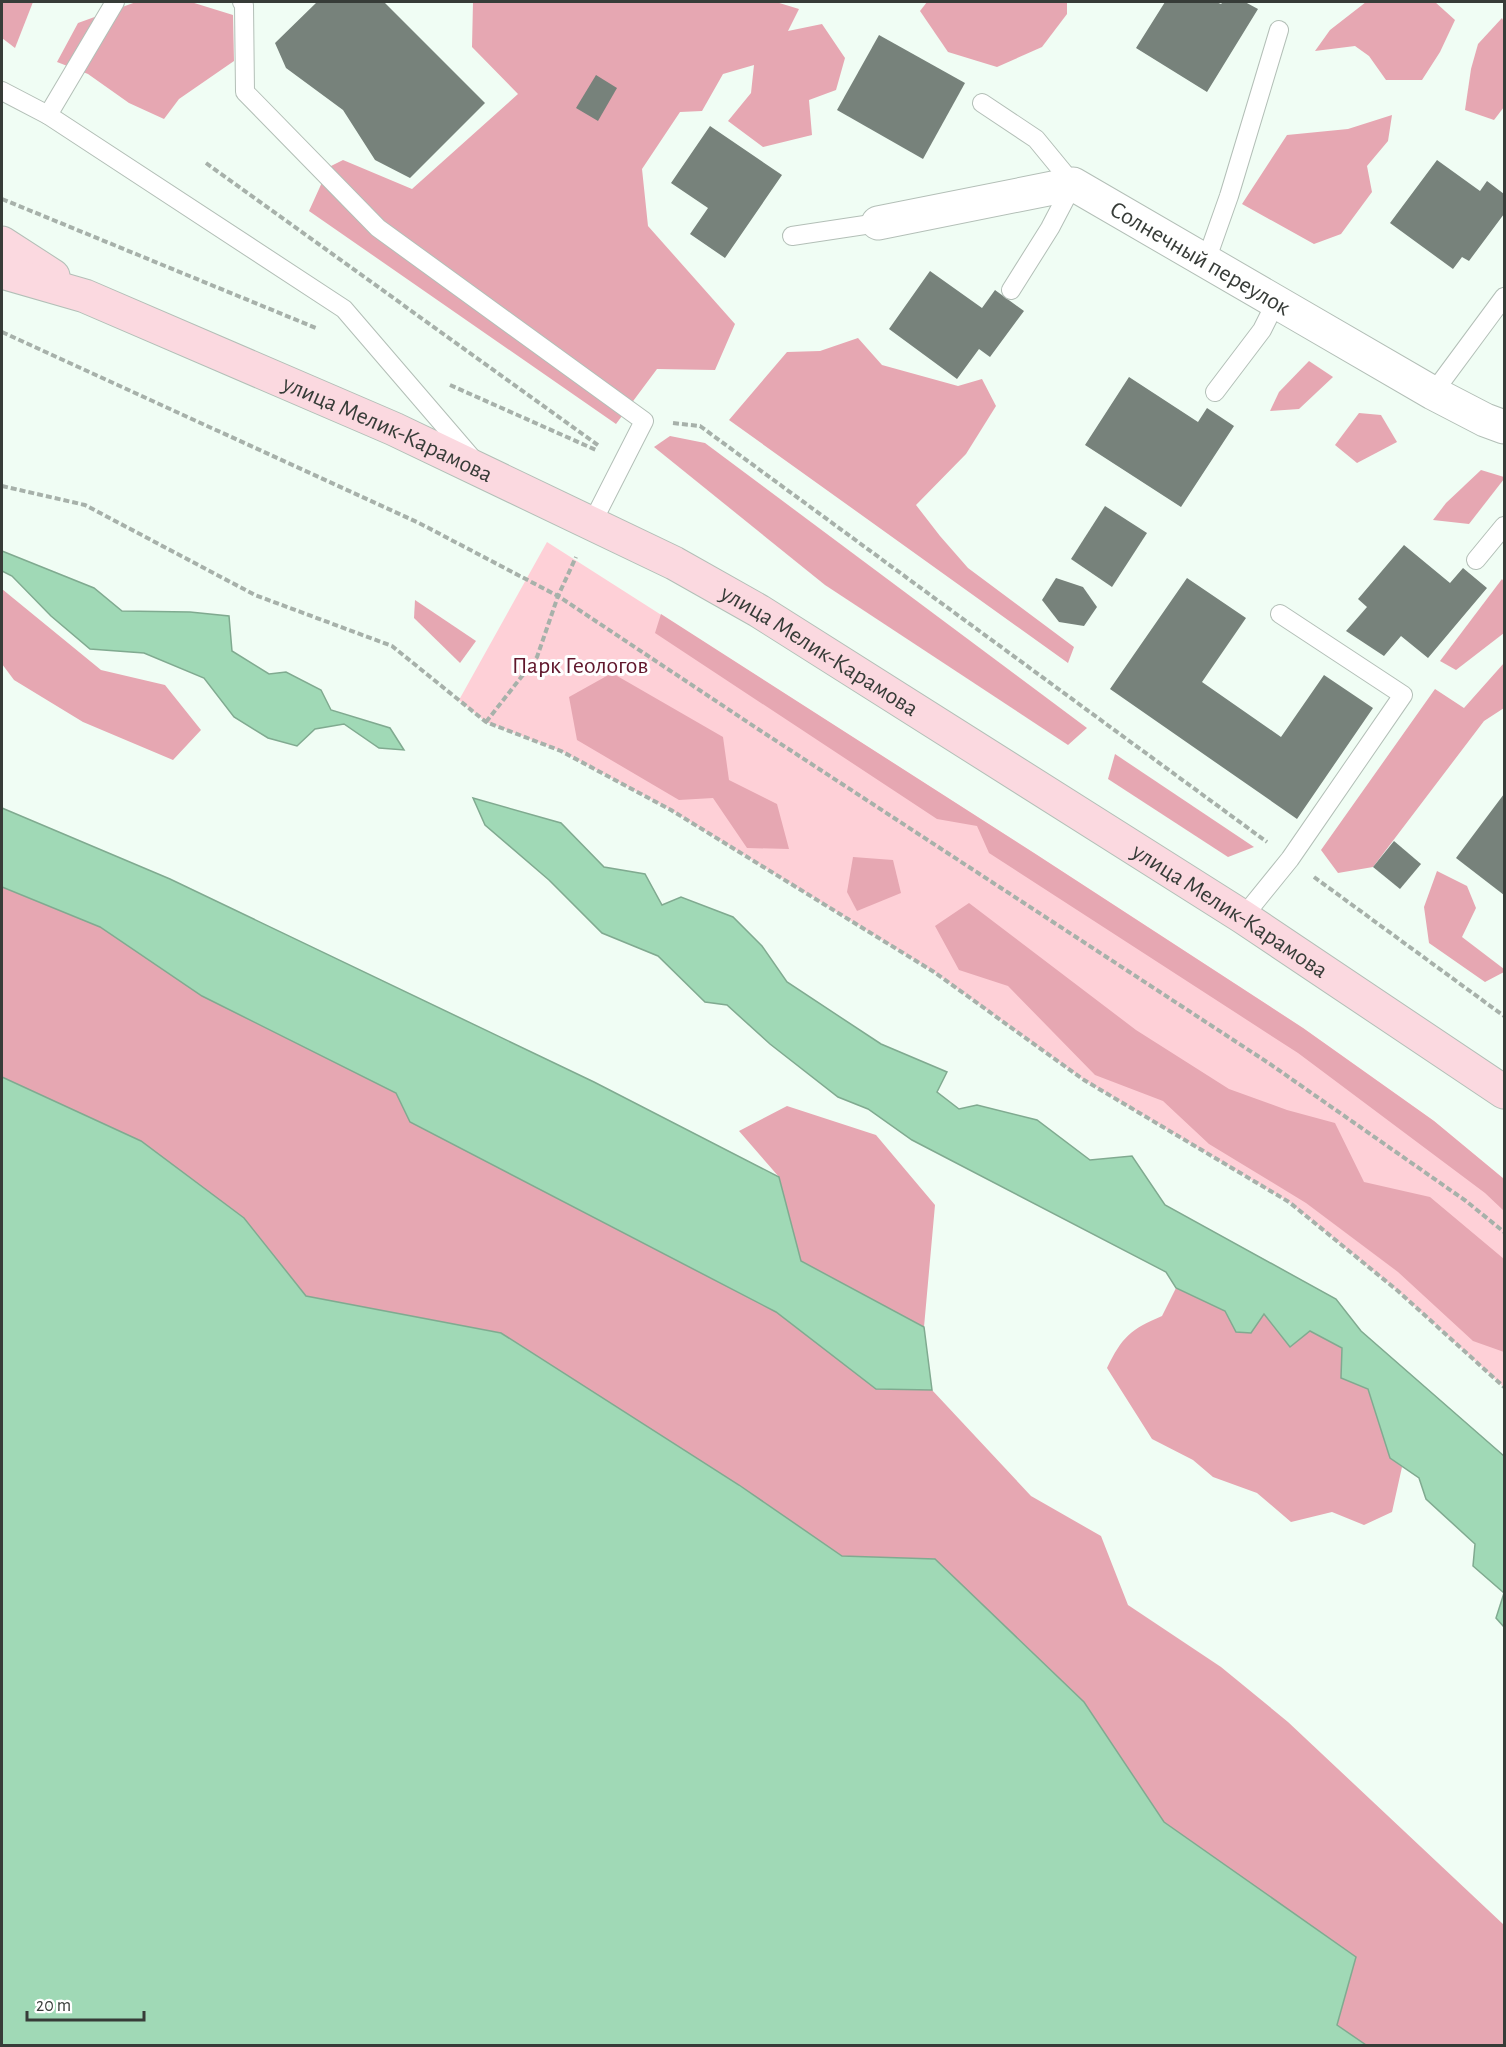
<svg xmlns="http://www.w3.org/2000/svg" width="1506" height="2047" font-family="'Alegreya Sans',sans-serif">
<rect width="100%" height="100%" fill="#f0fdf4"/>
<polygon fill="#fed0d7" points="547,542 1034,853 1303,1028 1434,1121 1504,1179 1504,1387 1398,1291 1289,1202 1084,1080 934,972 671,810 561,751 486,722 459,700"/>
<g fill="#e6a7b2">
<polygon points="2,2 33,2 15,48 2,38"/>
<polygon points="136,2 191,2 233,15 234,61 179,99 164,119 129,103 88,74 57,62 78,23"/>
<polygon points="473,2 776,2 799,9 788,31 822,24 845,58 836,90 809,100 812,135 763,147 728,121 751,93 754,65 723,74 702,111 680,112 642,169 648,226 735,324 715,370 657,369 616,424 309,211 329,167 343,160 412,189 518,94 472,47"/>
<polygon points="927,2 1067,2 1067,14 1042,47 997,67 948,52 920,11"/>
<polygon points="1366,2 1435,2 1455,20 1440,52 1422,80 1386,80 1369,56 1355,46 1315,51 1330,30"/>
<polygon points="1502,18 1504,22 1504,107 1494,120 1465,110 1471,69 1478,44"/>
<polygon points="1392,115 1388,141 1367,166 1372,192 1341,234 1314,244 1242,204 1287,135 1348,129"/>
<polygon points="858,338 882,365 958,386 982,379 996,406 966,454 916,505 940,536 968,568 1074,647 1068,663 729,420 787,352 820,351"/>
<polygon points="1309,361 1333,377 1299,409 1270,411 1279,392"/>
<polygon points="1359,413 1381,415 1397,442 1357,463 1335,445"/>
<polygon points="670,436 705,443 1087,728 1068,745 825,585 654,447"/>
<polygon points="1481,470 1504,477 1504,479 1469,524 1433,520 1446,503"/>
<polygon points="1502,579 1504,582 1504,633 1456,670 1440,661"/>
<polygon points="2,589 101,670 165,685 201,730 173,760 83,722 14,680 2,664"/>
<polygon points="415,600 476,641 460,663 414,618"/>
<polygon points="661,614 1034,853 1303,1028 1434,1121 1504,1179 1504,1211 1485,1193 1298,1053 989,853 977,826 937,819 655,633"/>
<polygon points="1504,663 1504,708 1484,721 1373,867 1338,873 1321,850 1435,689 1464,708"/>
<polygon points="612,673 723,737 729,780 777,804 789,849 747,848 713,798 679,800 577,740 569,697"/>
<polygon points="1115,754 1254,847 1228,857 1108,779"/>
<polygon points="853,857 893,860 901,893 857,911 847,892"/>
<polygon points="1437,871 1467,886 1476,908 1462,937 1504,969 1504,972 1485,982 1429,943 1424,907"/>
<polygon points="2,887 100,927 202,996 396,1093 411,1122 776,1312 876,1389 932,1390 1031,1496 1101,1536 1128,1605 1221,1667 1288,1722 1504,1925 1504,2045 1366,2045 1337,2025 1356,1957 1164,1822 1084,1702 935,1559 842,1556 739,1485 501,1333 306,1296 244,1218 141,1141 2,1077"/>
<polygon points="969,903 1136,1030 1229,1089 1287,1110 1335,1123 1364,1182 1430,1197 1504,1259 1504,1352 1473,1341 1398,1272 1306,1203 1209,1144 1163,1101 1095,1075 1008,986 959,970 935,926"/>
<polygon points="787,1106 876,1135 935,1205 924,1327 801,1261 779,1177 739,1131"/>
<path d="M1176,1288l50,23 38,2 26,34 20,-16 32,17 -1,30 27,11 22,69 12,9 -10,45 -28,13 -32,-13 -41,10 -34,-29 -44,-16 -20,-17 -41,-21 -45,-71c15,-31 24,-39 55,-52z"/>
</g>
<g fill="#a0d9b6" stroke="#80aa90" stroke-width="1.5">
<polygon points="2,551 94,588 122,611 190,612 229,616 232,651 269,674 286,672 321,690 331,710 390,728 404,750 379,748 344,724 315,729 297,746 268,738 234,717 204,678 144,653 90,649 51,616 12,576 2,571"/>
<polygon points="473,798 561,823 604,867 645,874 662,905 681,897 733,917 762,946 787,982 881,1044 947,1072 937,1092 959,1109 977,1105 1037,1120 1090,1160 1132,1156 1165,1205 1336,1299 1361,1331 1504,1456 1504,1627 1496,1618 1504,1593 1473,1566 1475,1544 1426,1499 1419,1478 1390,1458 1368,1389 1341,1378 1342,1348 1310,1331 1290,1347 1264,1314 1251,1333 1236,1332 1225,1311 1176,1288 1166,1272 912,1140 868,1109 838,1097 770,1044 727,1005 705,1002 658,956 602,933 549,880 485,825"/>
<polygon points="2,808 170,879 594,1082 779,1177 801,1261 924,1327 932,1390 876,1389 776,1312 410,1122 396,1093 202,996 100,927 2,887"/>
<polygon points="2,1077 141,1141 244,1218 306,1296 501,1333 739,1485 842,1556 935,1559 1084,1702 1164,1822 1356,1957 1337,2025 1366,2045 2,2045"/>
</g>
<g fill="#77827b">
<polygon points="317,2 384,2 485,103 410,178 375,160 343,110 286,68 275,43"/>
<polygon points="1165,2 1216,2 1221,4 1223,2 1245,2 1258,9 1207,92 1136,48"/>
<polygon points="879,35 965,83 923,159 837,110"/>
<polygon points="596,75 617,88 598,121 576,108"/>
<polygon points="710,126 782,175 725,258 690,234 708,208 671,183"/>
<polygon points="1437,160 1480,191 1487,181 1504,194 1504,214 1469,261 1462,257 1453,269 1390,223"/>
<polygon points="930,271 982,308 995,290 1024,311 990,357 979,349 957,379 889,329"/>
<polygon points="1129,377 1198,422 1207,408 1234,426 1181,507 1085,445"/>
<polygon points="1105,506 1147,533 1112,587 1071,559"/>
<polygon points="1404,545 1450,583 1463,568 1487,588 1428,658 1401,636 1384,656 1346,631 1367,607 1358,599"/>
<polygon points="1056,578 1083,587 1097,607 1084,626 1059,622 1042,600"/>
<polygon points="1187,578 1246,618 1202,682 1281,737 1324,675 1373,708 1297,819 1110,689"/>
<polygon points="1504,794 1504,895 1456,858"/>
<polygon points="1394,841 1421,864 1400,889 1373,867"/>
</g>
<g fill="none" stroke-linecap="round" stroke-linejoin="round">
<defs>
<g id="service">
<polyline points="242,2 244,5 245,92 378,228 644,421 592,523"/>
<polyline points="2,91 48,115 344,309 472,458"/>
<polyline points="982,103 1036,139 1073,184 1050,228 1011,290"/>
<polyline points="48,115 115,2"/>
<polyline points="792,236 878,223"/>
<polyline points="1206,261 1229,196 1279,30"/>
<polyline points="1215,392 1262,330 1276,302"/>
<polyline points="1433,393 1504,297"/>
<polyline points="1476,560 1504,526"/>
<polyline points="1243,917 1290,859 1403,695 1280,614"/>
</g>
<g id="minor">
<path id="s1" d="M878,223l195,-39 360,209 52,27 19,7"/>
</g>
<g id="secondary">
<polyline points="2,243 53,276"/>
<path id="s2" d="M2,272l83,24 309,133 280,134 85,48 484,306 261,175"/>
</g>
</defs>
<use href="#service" stroke="#b3bfb7" stroke-width="20"/>
<use href="#minor" stroke="#b3bfb7" stroke-width="35"/>
<use href="#secondary" stroke="#b3bfb7" stroke-width="35"/>
<g stroke="#a7b1aa" stroke-width="4" stroke-dasharray="6 3" stroke-linecap="butt">
<polyline points="206,163 599,446"/>
<polyline points="2,199 316,328"/>
<polyline points="2,332 419,523 558,596 758,729 1270,1064 1466,1201 1504,1232"/>
<polyline points="450,385 596,450"/>
<polyline points="673,423 700,426 1267,842"/>
<polyline points="2,486 85,505 255,595 392,646 486,722 561,751 671,810 934,972 1084,1080 1289,1202 1398,1291 1504,1387"/>
<polyline points="486,722 537,657 558,596 576,557"/>
<polyline points="1314,877 1504,1016"/>
</g>
<use href="#service" stroke="#fff" stroke-width="18"/>
<use href="#minor" stroke="#fff" stroke-width="33"/>
<use href="#secondary" stroke="#fbd9e0" stroke-width="33"/>
</g>
<g text-anchor="middle" stroke-width="6" stroke-linejoin="round" paint-order="stroke">
<g font-size="24" fill="#373c38" stroke="#fff">
<text dy="8" stroke="none"><textPath href="#s1" startOffset="346">Солнечный переулок</textPath></text>
<text dy="8" stroke="none"><textPath href="#s2" startOffset="417">улица Мелик-Карамова</textPath></text>
<text dy="8" stroke="none"><textPath href="#s2" startOffset="903">улица Мелик-Карамова</textPath></text>
<text dy="8" stroke="none"><textPath href="#s2" startOffset="1389">улица Мелик-Карамова</textPath></text>
</g>
<g font-size="24" fill="#60172c" stroke="#fff">
<text x="580" y="673">Парк Геологов</text>
</g>
</g>
<rect width="1506" height="2047" fill="none" stroke="#373c38" stroke-width="6"/>
<path d="M27 2011v9h117v-9" fill="none" stroke="#373c38" stroke-width="3"/>
<text x="36" y="2011" font-size="18" fill="#373c38" stroke="#ffffff" stroke-width="4.5" paint-order="stroke">20 m</text>
</svg>
